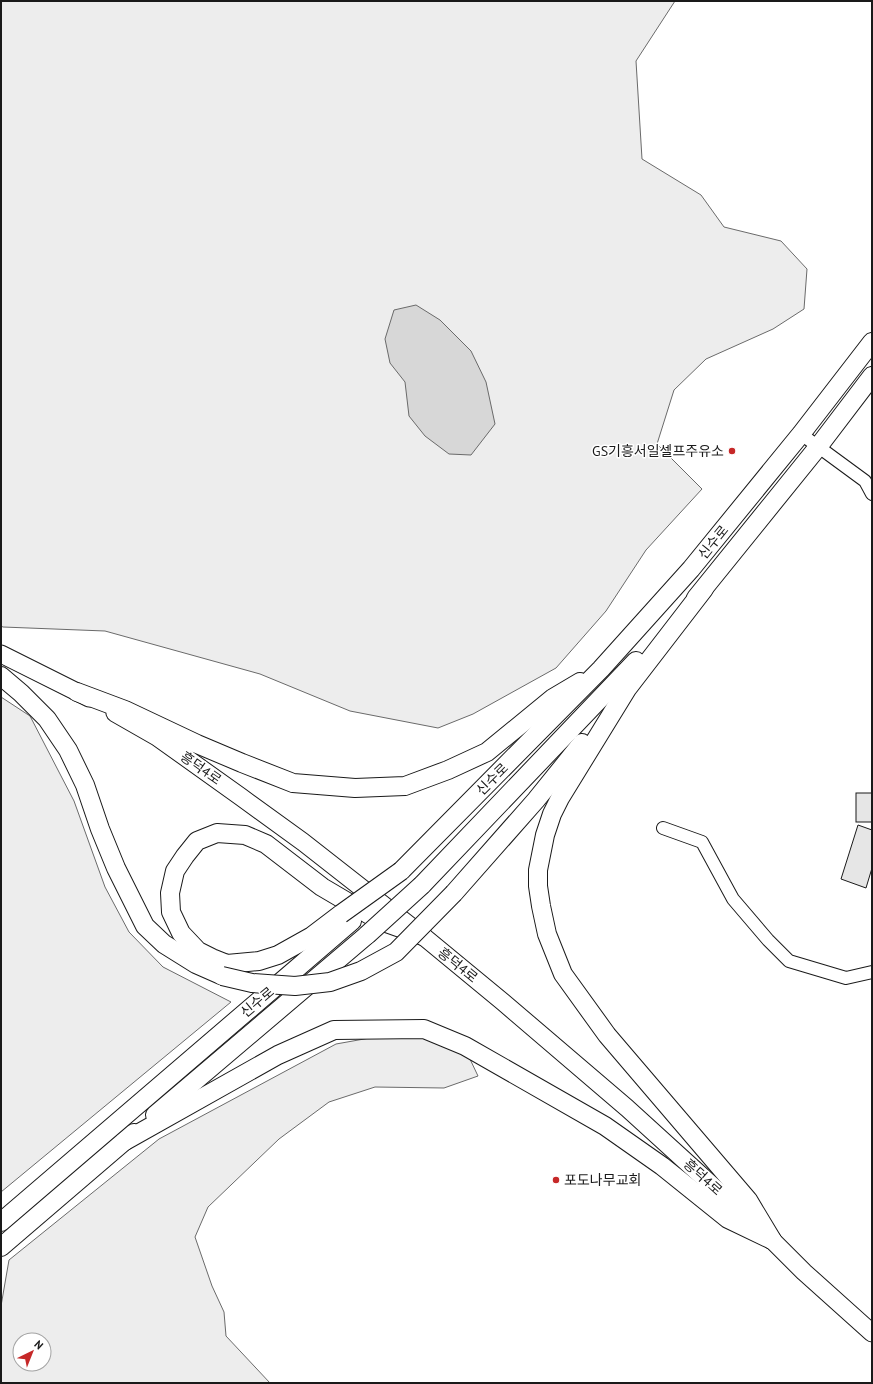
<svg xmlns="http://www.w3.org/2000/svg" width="873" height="1384" font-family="'PT Sans','Noto Sans KR',sans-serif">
<rect width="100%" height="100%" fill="#fff"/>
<g fill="#ededed" stroke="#6a6a6a" fill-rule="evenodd">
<polygon points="1,1 675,1 636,61 642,159 701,195 724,227 781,241 807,269 804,309 773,329 706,359 674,390 657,444 702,489 646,550 606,611 556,668 473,714 438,728 350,711 260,674 105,631 3,627 1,626"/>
<polygon points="1,697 30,716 74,801 105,887 129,932 163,967 231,1002 1,1192"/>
<path d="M392,1034l43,6 34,17 9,19 -34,12 -69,-1 -46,15 -50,37 -71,68 -13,30 17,49 12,26 2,24 44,47h-269v-77l8,-46 150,-121 177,-95zM20,1340h24v24h-24z"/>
</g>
<polygon fill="#d7d7d7" stroke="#6a6a6a" points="416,305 440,320 471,351 486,382 495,424 471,455 449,454 425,436 409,416 405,382 390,363 385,339 394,310"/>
<g fill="#e6e6e6" stroke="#1a1a1a">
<rect x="856" y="793" width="16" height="29"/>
<polygon points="858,825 872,830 872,868 866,888 841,879"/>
</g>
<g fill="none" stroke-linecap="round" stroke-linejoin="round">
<defs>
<g id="street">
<polyline points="801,434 865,481 872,494"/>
<polyline points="663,828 702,842 733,899 768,940 789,961 846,978 872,972"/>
</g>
<g id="secondary">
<polyline points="1,654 89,698"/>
<polyline points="115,713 157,737 241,797 303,842 423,936 503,1002 627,1108 772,1240 804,1272 872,1333"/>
</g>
<g id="primary">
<polyline points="704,589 627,689 560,798 552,814 545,835 538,870 538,886 541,906 547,934 563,974 607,1035 748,1200 772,1240"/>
<polyline points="696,598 818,447 872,376"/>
<polyline points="1,676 21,693 47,719 68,750 85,785 100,829 116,868 145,926 164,944 196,964 221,975"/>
<polyline points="77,692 125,710 197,744 242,763 293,783 355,788 405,786 448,770 487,752 553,698 580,682"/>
<polyline points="401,871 601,669 691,569 801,434 872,342"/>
<polyline points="422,885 636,661"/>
<polyline points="454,893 536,800 582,743"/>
<polyline points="341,914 312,936 278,955 259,961 227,964 212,958 198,951 181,933 171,912 170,893 175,871 185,856 197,841 217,833 245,835 266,844 322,887 378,920 423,936"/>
<polyline points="155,1115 367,935"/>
<polyline points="125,1141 278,1055 334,1030 424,1029 465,1046 605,1126 662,1166 728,1219 772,1240"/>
<polyline points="1,1222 352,921"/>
<polyline points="1,1247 134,1133"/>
</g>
</defs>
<use href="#street" stroke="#1a1a1a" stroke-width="14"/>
<use href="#secondary" stroke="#1a1a1a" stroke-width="19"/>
<use href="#primary" stroke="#1a1a1a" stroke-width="20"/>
<use href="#street" stroke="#fff" stroke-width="12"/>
<use href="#secondary" stroke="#fff" stroke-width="17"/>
<use href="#primary" stroke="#fff" stroke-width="18"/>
<defs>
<g id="primary-bridge">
<polyline points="341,914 401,871"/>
<polyline points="367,935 422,885"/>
<polyline points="222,976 252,983 295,986 330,982 361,971 396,952 454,893"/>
</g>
</defs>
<use href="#primary-bridge" stroke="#1a1a1a" stroke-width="20" stroke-linecap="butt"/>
<use href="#primary-bridge" stroke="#fff" stroke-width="18"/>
</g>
<g fill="#c62828" stroke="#fff" stroke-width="1.5">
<circle cx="732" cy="451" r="4"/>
<circle cx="556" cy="1180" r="4"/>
</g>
<g text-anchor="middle" stroke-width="3" stroke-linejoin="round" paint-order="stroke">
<g font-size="14" fill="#1a1a1a" stroke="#fff" text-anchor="end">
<text x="724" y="456">GS기흥서일셀프주유소</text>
<text x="564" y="1185" text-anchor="start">포도나무교회</text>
</g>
<g font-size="14" fill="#1a1a1a" stroke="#fff">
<text transform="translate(713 542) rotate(-51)" y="5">신수로</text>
<text transform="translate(201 768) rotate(35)" y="5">흥덕4로</text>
<text transform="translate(492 779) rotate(-45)" y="5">신수로</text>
<text transform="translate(458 965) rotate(39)" y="5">흥덕4로</text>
<text transform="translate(257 1002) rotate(-40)" y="5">신수로</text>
<text transform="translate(703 1177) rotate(42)" y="5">흥덕4로</text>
</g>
</g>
<rect width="873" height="1384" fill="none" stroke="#1a1a1a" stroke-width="4"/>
<g transform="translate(32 1352) rotate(43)"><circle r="19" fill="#ffffff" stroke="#a3a3a3"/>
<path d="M0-3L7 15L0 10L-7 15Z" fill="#c62828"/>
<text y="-6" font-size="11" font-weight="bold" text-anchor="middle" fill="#1a1a1a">N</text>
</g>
</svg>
